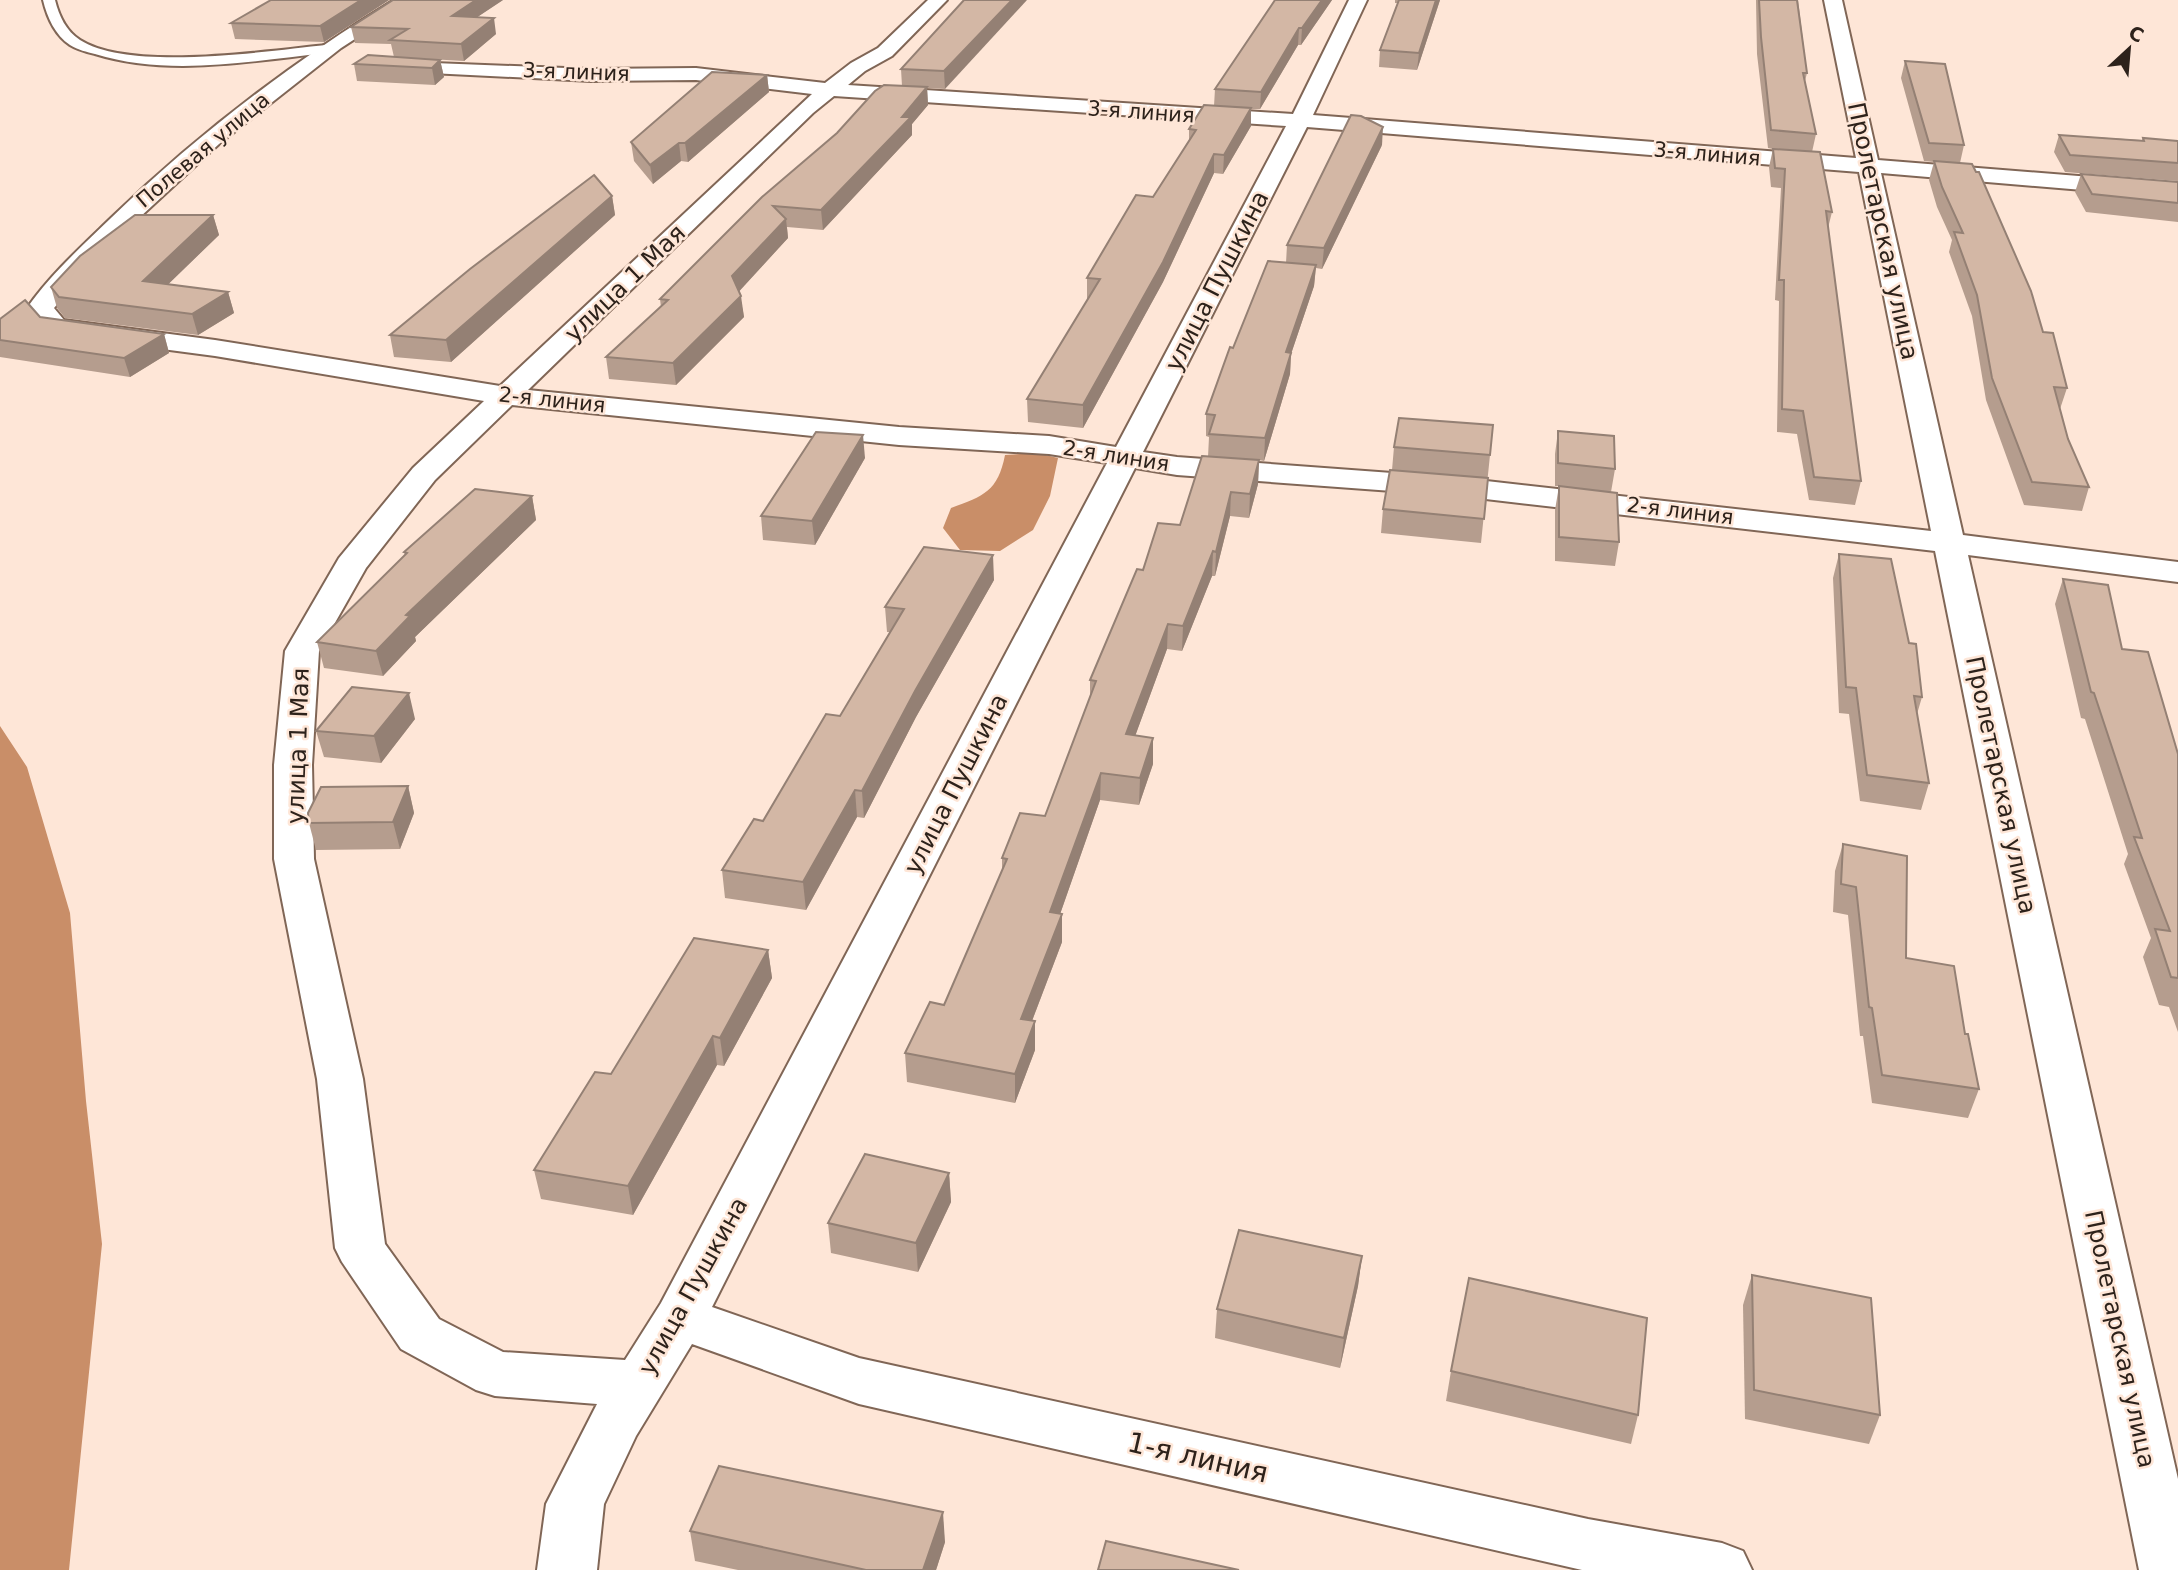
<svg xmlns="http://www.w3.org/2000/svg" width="2178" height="1570" font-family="'DejaVu Sans',sans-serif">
<rect width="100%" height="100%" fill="#fee6d7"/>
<g fill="#c98e68">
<path d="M1037,453l21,5 -8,38 -17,34 -33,21 -40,-1 -17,-22 8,-20c33,-12 47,-17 54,-53z"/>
<polygon points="0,726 27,767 70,913 86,1101 102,1244 69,1570 0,1570"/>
</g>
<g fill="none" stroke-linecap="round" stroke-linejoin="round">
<defs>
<path id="lane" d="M43,0h12c4,16 11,31 25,40 50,32 187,11 246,5l6,4 -6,4c-75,8 -157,24 -231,1 -8,-2 -17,-4 -25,-9 -15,-10 -23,-28 -27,-45z"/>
<path id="street" d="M394,0h21l-74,48 -122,96 -106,98 -59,66 10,12 151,20 285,46 312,-292 -116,-14 -105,1 -201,-10 -7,-2 -3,-4 3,-4 208,8 105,-1 129,15 26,-20 27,-15 50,-48h19l-55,56 -27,15 -17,14 445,29 56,-114h18l-54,115 543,43 -32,-158h18l36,160 300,24v14l-297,-25 82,362 215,27v20l-210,-27 210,924v91h-39l-204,-1019 -475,-55 -283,-21 -42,-7 -423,839 147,51 729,161 134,24 21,8 9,19h-170l-723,-166 -167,-60 -56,92 -32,68 -7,66h-60l9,-66 51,-100 -102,-8 -19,-6 -75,-41 -59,-87 -7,-14 -18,-169 -43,-220v-94l11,-114 54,-93 74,-90 71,-67 -269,-45 -159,-21 -9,-2 -20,-25c23,-33 55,-62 84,-90 86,-83 181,-156 283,-218zM834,96l452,30 -170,321 -67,-11 -150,-9 -371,-37 285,-277zM1307,127l552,45 72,359 -471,-53 -283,-21 -34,-5zM512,405l387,40 150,9 58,9 -446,840 -36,57 -122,-8 -64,-33 -54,-75 -22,-165 -49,-220 -2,-94 7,-114 47,-83 69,-88z"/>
</defs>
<use href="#lane" stroke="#806656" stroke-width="4"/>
<use href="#street" stroke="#806656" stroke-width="4"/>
<use href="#lane" fill="#fff" fill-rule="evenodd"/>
<use href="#street" fill="#fff" fill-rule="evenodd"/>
</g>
<g fill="#b59d8e">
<polygon points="271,0 389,0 324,42 235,39 231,23"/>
<polygon points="503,0 477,17 496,34 464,61 394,57 391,44 355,43 351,27"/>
<polygon points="964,0 945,89 927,88 928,105 912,124 912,135 823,230 787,227 788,238 739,291 744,317 676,385 609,379 606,357 661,307 660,299 902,86 901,69"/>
<polygon points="1275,0 1332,0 1301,45 1298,45 1260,109 1251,109 1251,126 1223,174 1214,173 1163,282 1083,428 1028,422 1027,399 1088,299 1087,299 1087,278 1153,197 1189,141 1189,129 1214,106 1215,89"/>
<polygon points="1395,0 1440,0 1417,70 1379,67 1380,50 1398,3 1395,3"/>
<polygon points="1756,0 1798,0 1807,73 1805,81 1816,134 1812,152 1832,212 1828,228 1861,481 1855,505 1809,500 1797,434 1777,432 1779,301 1775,300 1781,188 1771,187 1769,167 1773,149 1768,148 1757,54"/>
<polygon points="440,60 444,77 435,85 357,81 354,64"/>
<polygon points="1905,61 1964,145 1960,163 2043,332 2067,388 2060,409 2068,439 2089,487 2082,511 2024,505 1986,400 1972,316 1949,252 1952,240 1937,207 1929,180 1934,162 1924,161 1901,78"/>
<polygon points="767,75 769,92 688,162 681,161 653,184 634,161 631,142"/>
<polygon points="2059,135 2142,140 2143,138 2178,141 2178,181 2065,172 2054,152"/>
<polygon points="1382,145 1322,269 1316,268 1314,286 1291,354 1290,374 1264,461 1259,460 1258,484 1249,518 1230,516 1215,576 1212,576 1182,651 1167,649 1135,736 1153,738 1153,764 1139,805 1100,800 1060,914 1062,942 1032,1021 1035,1021 1035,1050 1015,1103 907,1082 905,1053 944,1005 1002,870 1002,858 1045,816 1090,698 1090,680 1143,570 1180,525 1208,457 1209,437 1206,436 1206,414 1233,348 1286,263 1287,245"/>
<polygon points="2081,174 2178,182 2178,222 2086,212 2075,192"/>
<polygon points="612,196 615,215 451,362 394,357 390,335"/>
<polygon points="213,215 219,235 168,284 228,292 234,313 198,335 65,318 57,308 51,287"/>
<polygon points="40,317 164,334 169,353 130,377 0,357 0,319"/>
<polygon points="1558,431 1615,469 1611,492 1619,542 1615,566 1555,561 1555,510 1559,486 1555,486 1555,454"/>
<polygon points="1394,447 1490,455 1481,543 1381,533 1383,509 1392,470"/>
<polygon points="865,458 815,545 763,540 761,516"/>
<polygon points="532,496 536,520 415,637 416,641 383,676 324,668 317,642 405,555 404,552"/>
<polygon points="1839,554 1909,643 1922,697 1917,714 1929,783 1921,810 1860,801 1849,714 1839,713 1833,578"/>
<polygon points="2063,579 2122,649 2178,754 2178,1032 2169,1007 2159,1005 2143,957 2151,938 2124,864 2128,854 2085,719 2081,718 2055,604"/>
<polygon points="994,580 916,717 864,818 857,817 806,910 725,898 722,870 763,821 840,716 890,632 887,632 885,607"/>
<polygon points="415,719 381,763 324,757 316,731"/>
<polygon points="408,786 414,813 400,849 316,850 309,823"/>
<polygon points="1843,844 1906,958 1965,1034 1979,1089 1968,1118 1872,1103 1863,1036 1860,1036 1848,915 1833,912 1835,871"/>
<polygon points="768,950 772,978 724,1066 717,1065 633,1215 541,1199 534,1170 611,1074"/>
<polygon points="949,1173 951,1202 918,1272 831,1253 828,1223"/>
<polygon points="1362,1256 1358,1286 1340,1368 1215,1338 1217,1309"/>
<polygon points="1752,1275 1880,1415 1869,1444 1745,1419 1743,1305"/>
<polygon points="1451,1371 1638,1415 1631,1444 1446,1401"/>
<polygon points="690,1531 945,1542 936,1570 738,1570 695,1561"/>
</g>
<g fill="#948074">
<polygon points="361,0 389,0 324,42 320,26"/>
<polygon points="476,0 503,0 455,32 452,16"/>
<polygon points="1012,0 1027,0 945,89 944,71"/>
<polygon points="1322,0 1332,0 1301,45 1302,28"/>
<polygon points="1436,0 1440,0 1417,70 1419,53"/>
<polygon points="494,18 496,34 464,61 461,44"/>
<polygon points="1299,28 1298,45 1260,109 1261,92"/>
<polygon points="440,60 444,77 435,85 432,68"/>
<polygon points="767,75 769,92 688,162 685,143"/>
<polygon points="927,87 928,105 912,124 912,135 823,230 821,210"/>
<polygon points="1251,108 1251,126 1223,174 1224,155"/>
<polygon points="1383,127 1382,145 1322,269 1324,248"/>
<polygon points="679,143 681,161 653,184 650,165"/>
<polygon points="1214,154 1214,173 1163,282 1083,428 1083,405"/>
<polygon points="612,196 615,215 451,362 446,340"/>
<polygon points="213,215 219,235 150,302 143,281"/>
<polygon points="786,219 788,238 734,297 732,276"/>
<polygon points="1316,265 1314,286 1291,354 1290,374 1264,461 1265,438 1286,352"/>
<polygon points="228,292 234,313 198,335 192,314"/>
<polygon points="741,296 744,317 676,385 673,363"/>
<polygon points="164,334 169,353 130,377 124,358"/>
<polygon points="863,435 865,458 815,545 812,521"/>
<polygon points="1259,460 1258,484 1249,518 1250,494"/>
<polygon points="1231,492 1230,516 1215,576 1216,552"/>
<polygon points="532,496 536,520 415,637 416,641 383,676 376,651 406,615"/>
<polygon points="1213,551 1212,576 1182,651 1183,626"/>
<polygon points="993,555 994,580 916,717 864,818 862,791 915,691"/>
<polygon points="1168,624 1167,649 1126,761 1126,734"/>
<polygon points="409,693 415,719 381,763 374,736"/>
<polygon points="1153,738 1153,764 1139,805 1140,778"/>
<polygon points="1101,773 1100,800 1051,940 1050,912"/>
<polygon points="408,786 414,813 400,849 393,822"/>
<polygon points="855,790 857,817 806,910 803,882"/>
<polygon points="1062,914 1062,942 1022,1047 1021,1019"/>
<polygon points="768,950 772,978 724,1066 720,1038"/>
<polygon points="1035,1021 1035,1050 1015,1103 1015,1074"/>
<polygon points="713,1036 717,1065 633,1215 628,1186"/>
<polygon points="949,1173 951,1202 918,1272 916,1243"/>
<polygon points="1362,1256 1358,1286 1340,1368 1344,1338"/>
<polygon points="943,1512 945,1542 936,1570 923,1570"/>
</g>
<g fill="#d3b7a5" stroke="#948074" stroke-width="2">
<polygon points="271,0 361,0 320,26 231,23"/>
<polygon points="393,0 476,0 452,16 494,18 461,44 390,40 408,29 351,27"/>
<polygon points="964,0 1012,0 944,71 901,69"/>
<polygon points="1275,0 1322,0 1302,28 1299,28 1261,92 1215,89"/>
<polygon points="1399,0 1436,0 1419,53 1380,50"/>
<polygon points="1759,0 1797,0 1807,73 1803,73 1816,134 1771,130 1761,37"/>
<polygon points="368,55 440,60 432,68 354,64"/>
<polygon points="1905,61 1945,64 1964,145 1929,143"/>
<polygon points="712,72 767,75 685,143 679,143 650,165 631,142"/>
<polygon points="884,85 927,87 902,117 911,117 821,210 773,206 786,219 732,276 741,296 673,363 606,357 668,300 660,299 762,197 837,133 875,91"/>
<polygon points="1204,105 1251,108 1224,155 1214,154 1163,262 1083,405 1027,399 1100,279 1087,278 1136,195 1153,197 1196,130 1189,129"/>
<polygon points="1351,115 1361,116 1383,127 1324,248 1287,245"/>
<polygon points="2059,135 2144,141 2143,138 2178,141 2178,163 2070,155"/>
<polygon points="1773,149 1820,152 1832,212 1826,211 1861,481 1814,477 1803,411 1782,409 1784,280 1779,280 1785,169 1775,168"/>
<polygon points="1934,161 1972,164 1976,172 1979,172 2031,291 2043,332 2053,333 2067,388 2054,387 2068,439 2089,487 2032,482 1992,378 1977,295 1954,232 1963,233 1942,187"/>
<polygon points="2081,174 2178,182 2178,203 2092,194"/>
<polygon points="594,175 612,196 446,340 390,335 470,269"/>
<polygon points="135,215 213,215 143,281 228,292 192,314 59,297 51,287 80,256"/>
<polygon points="1268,261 1316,265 1286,352 1291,353 1265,438 1209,434 1215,415 1206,414 1230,347 1233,348"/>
<polygon points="25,300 40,317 164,334 124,358 0,340 0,319"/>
<polygon points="1399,418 1493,425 1490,455 1394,447"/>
<polygon points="1558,431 1614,436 1615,469 1558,463"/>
<polygon points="816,432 863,435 812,521 761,516"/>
<polygon points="1202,456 1259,460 1250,494 1231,492 1216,552 1213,551 1183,626 1168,624 1126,734 1153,738 1140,778 1101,773 1050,912 1062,914 1021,1019 1035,1021 1015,1074 905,1053 930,1002 944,1005 1007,859 1002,858 1020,813 1045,816 1096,681 1090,680 1137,569 1143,570 1158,523 1180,525"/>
<polygon points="1390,470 1488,478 1484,519 1383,509"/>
<polygon points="1559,486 1617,493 1619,542 1559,537"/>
<polygon points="475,489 532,496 406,615 410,616 376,651 317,642 407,553 404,552"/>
<polygon points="924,547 993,555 915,691 862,791 855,790 803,882 722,870 754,819 763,821 826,714 840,716 904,609 885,607"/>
<polygon points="1839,554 1891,559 1909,643 1916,644 1922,697 1914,696 1929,783 1867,775 1856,688 1846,687"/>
<polygon points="2063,579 2108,585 2122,649 2148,652 2178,754 2178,978 2171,977 2155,929 2170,931 2134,837 2142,838 2094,693 2091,692"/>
<polygon points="352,687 409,693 374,736 316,731"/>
<polygon points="408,786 393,822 309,823 308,813 321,787"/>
<polygon points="1843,844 1907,856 1906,958 1954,966 1965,1034 1968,1034 1979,1089 1882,1075 1872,1008 1869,1007 1856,887 1841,884"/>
<polygon points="694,938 768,950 720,1038 713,1036 628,1186 534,1170 595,1072 611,1074"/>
<polygon points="865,1154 949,1173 916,1243 828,1223"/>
<polygon points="1239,1230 1362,1256 1344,1338 1217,1309"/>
<polygon points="1752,1275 1871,1298 1880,1415 1754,1390"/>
<polygon points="1469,1278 1647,1318 1638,1415 1451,1371"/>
<polygon points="719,1466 943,1512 923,1570 866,1570 690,1531"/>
<polygon points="1106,1541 1239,1570 1098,1570"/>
</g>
<g text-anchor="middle" stroke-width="5" stroke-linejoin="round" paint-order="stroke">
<g font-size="21" fill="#2d221b" stroke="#fee6d7">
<text transform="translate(576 72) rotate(2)" y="7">3-я линия</text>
<text transform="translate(1141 112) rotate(4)" y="7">3-я линия</text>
<text transform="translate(203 150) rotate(-40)" y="7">Полевая улица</text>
<text transform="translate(1707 154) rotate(5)" y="7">3-я линия</text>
<text transform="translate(552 400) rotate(6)" y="7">2-я линия</text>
<text transform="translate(1116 456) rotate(9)" y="7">2-я линия</text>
<text transform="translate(1680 511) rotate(7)" y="7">2-я линия</text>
</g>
<g font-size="24" fill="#2d221b" stroke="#fee6d7">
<text transform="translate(1883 231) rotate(78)" y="8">Пролетарская улица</text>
<text transform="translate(1217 281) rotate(-63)" y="8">улица Пушкина</text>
<text transform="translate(625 283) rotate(-44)" y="8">улица 1 Мая</text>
<text transform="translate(298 746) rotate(-88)" y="8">улица 1 Мая</text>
<text transform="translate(956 784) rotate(-63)" y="8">улица Пушкина</text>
<text transform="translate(2001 785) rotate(78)" y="8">Пролетарская улица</text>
<text transform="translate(693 1286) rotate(-61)" y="8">улица Пушкина</text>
<text transform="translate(2120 1339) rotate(78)" y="8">Пролетарская улица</text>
</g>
<g font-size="28" fill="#2d221b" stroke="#fee6d7">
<text transform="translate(1198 1457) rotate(13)" y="10">1-я линия</text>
</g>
</g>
<g transform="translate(2129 49) rotate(26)" stroke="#fee6d7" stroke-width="5" paint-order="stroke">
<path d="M0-5L12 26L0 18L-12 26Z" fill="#2d221b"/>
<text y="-10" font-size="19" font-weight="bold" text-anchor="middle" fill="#2d221b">С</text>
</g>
</svg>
